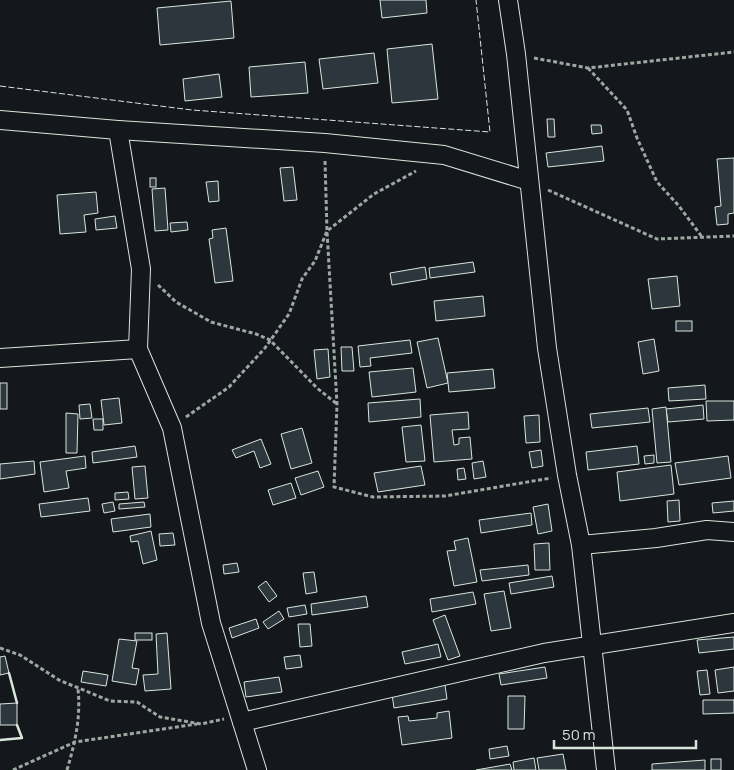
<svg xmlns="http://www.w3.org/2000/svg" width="734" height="770" font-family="Manrope,sans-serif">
<rect width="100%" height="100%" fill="#14181c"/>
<g fill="#2c363c" stroke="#d8e6dc">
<polygon points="380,0 426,0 427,13 382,18"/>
<polygon points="231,1 234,38 160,45 157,8"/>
<polygon points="432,44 438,99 392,103 387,49"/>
<polygon points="374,53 378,83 323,89 319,59"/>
<polygon points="305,62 308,93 251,97 249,67"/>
<polygon points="219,74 222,97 185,101 183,79"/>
<polygon points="547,119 554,119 555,137 548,137"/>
<polygon points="591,125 601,125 602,133 592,134"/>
<polygon points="602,146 604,161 548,167 546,153"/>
<polygon points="734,158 734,213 728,214 728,224 717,225 715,207 721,206 717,159"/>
<polygon points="293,167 297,200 284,201 280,168"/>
<rect x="150" y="178" width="6" height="9"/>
<polygon points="218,181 219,201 209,202 206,182"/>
<polygon points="165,188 168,230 155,231 152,189"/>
<polygon points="96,192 98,213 84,215 86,232 60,234 57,195"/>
<polygon points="115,216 117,228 96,230 95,219"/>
<polygon points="187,222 188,230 171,232 170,223"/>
<polygon points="226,228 233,281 215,283 209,239 213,238 212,230"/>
<polygon points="473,262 475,272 430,278 429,268"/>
<polygon points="425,267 427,279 392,285 390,273"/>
<polygon points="677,276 680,306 652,309 648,279"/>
<polygon points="483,296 485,316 436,321 434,301"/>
<rect x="676" y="321" width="16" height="10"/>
<polygon points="438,338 448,383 427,388 417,342"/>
<polygon points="654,339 659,371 643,374 638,342"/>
<polygon points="410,340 412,353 370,358 371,366 360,367 358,346"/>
<polygon points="341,347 352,347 354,371 342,371"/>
<polygon points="328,349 330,377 317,379 314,350"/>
<polygon points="413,368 416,392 372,397 369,372"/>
<polygon points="493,369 495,388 449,392 447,373"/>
<rect x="0" y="383" width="7" height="26"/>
<polygon points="705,385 706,399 669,401 668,388"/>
<polygon points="119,398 122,423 104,425 101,400"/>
<polygon points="420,399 421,417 369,422 368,403"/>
<polygon points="706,401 734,401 734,420 707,421"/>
<polygon points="90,404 92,418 80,419 79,405"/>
<polygon points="703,405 704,419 668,422 666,409"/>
<polygon points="666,407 671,462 657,463 652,409"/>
<polygon points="648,408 650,422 592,428 590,414"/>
<polygon points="468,412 469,429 452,430 454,445 459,444 459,438 470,437 472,459 434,462 430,415"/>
<polygon points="66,413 78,414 77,453 66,453"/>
<polygon points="539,415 540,442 526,443 524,416"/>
<polygon points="93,419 103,419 103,430 94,430"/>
<polygon points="421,425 425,461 406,462 402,427"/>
<polygon points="302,428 312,463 291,469 281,434"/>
<polygon points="261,439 271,464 260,468 254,451 236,458 232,450"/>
<polygon points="135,446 137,457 93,463 92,452"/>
<polygon points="637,446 639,464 588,470 586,452"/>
<polygon points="541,450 543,466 532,468 529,452"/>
<polygon points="654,455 654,463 645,464 644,456"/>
<polygon points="85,456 86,468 66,471 69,488 44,492 40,462"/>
<polygon points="728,456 731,478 679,485 675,463"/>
<polygon points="34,461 35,474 0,479 0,464"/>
<polygon points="483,461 486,477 474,479 472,463"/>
<polygon points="671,465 674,494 620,501 617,472"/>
<polygon points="145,466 148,498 135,499 132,467"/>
<polygon points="421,466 425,485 378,492 374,473"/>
<polygon points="464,468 466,479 458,480 457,469"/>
<polygon points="318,471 324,487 301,495 295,478"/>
<polygon points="291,483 296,498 273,505 268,490"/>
<polygon points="128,492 129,499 115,500 115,493"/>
<polygon points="88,498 90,511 41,517 39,504"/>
<polygon points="679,500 680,521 668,522 667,501"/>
<polygon points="734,501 734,511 713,513 712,503"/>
<polygon points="113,502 115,511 104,513 102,504"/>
<polygon points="144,502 145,507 119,509 119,504"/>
<polygon points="548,504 552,531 538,534 533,507"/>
<polygon points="531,513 532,525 481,533 479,520"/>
<polygon points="150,514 151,527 113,532 111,519"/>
<polygon points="151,531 157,560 143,564 138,541 131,542 130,536"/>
<polygon points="173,533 175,545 160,546 159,534"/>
<polygon points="468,538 477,582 454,586 447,551 456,550 454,541"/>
<polygon points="549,543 550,570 535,570 534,544"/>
<polygon points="237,563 239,572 224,574 223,565"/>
<polygon points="528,565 529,575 482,581 480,570"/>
<polygon points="314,572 317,592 306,594 303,573"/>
<polygon points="552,576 554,587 511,594 509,583"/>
<polygon points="266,581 277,596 269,602 258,587"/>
<polygon points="504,591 511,628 491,631 484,594"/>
<polygon points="473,592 476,604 432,612 430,599"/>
<polygon points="366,596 368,607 312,615 311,604"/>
<polygon points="305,605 307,614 289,617 287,608"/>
<polygon points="279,611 284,619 268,629 263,622"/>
<polygon points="445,615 460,656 448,660 433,620"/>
<polygon points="256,619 259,628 232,638 229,628"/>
<polygon points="298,624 310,624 312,646 300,647"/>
<rect x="135" y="633" width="17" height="7"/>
<polygon points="167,633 171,689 145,691 143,675 158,674 156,634"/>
<polygon points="734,637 734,649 699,653 697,640"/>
<polygon points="119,639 137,641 132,668 139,669 136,685 112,681"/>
<polygon points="438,644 441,657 405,664 402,652"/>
<polygon points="300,655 302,667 286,669 284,657"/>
<polygon points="5,656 9,673 0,675 0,657"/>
<polygon points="545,667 547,678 501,685 499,674"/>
<polygon points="734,667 734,691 718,693 715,670"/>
<polygon points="707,670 710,694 700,695 697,671"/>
<polygon points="83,671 108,675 106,686 81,682"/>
<polygon points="279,677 282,692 246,697 244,682"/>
<polygon points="445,685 447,699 394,708 392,694"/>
<polygon points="508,696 525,696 524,729 508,729"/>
<polygon points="703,700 734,700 734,713 703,714"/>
<polygon points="17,703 17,725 0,725 0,704"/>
<polygon points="449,711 452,738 402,745 398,717 408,716 409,721 437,718 437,713"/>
<polygon points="507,746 509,756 490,759 489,749"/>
<polygon points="563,754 566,770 539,770 537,758"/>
<polygon points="534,758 536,770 514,770 513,762"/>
<rect x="711" y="759" width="10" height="11"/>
<polygon points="705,760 705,770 652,770 652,764"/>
<polygon points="510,764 512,770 476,770"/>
</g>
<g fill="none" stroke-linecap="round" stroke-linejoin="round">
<defs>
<g id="minor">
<polyline points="508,0 516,54 547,348 567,475 581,545 606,770"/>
<polyline points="0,120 118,130 325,143 444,155 529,181"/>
<polyline points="118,130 141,269 138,349 172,428 211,623 257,770"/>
<polyline points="0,358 138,349"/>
<polyline points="581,545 656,538 707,530 734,532"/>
<polyline points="242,722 544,653 734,623"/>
</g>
</defs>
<use href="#minor" stroke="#d8e6dc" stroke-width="20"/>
<g stroke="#9da8a2" stroke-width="3" stroke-dasharray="4 2.5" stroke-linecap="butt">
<polyline points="534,58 588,68 734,52"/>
<polyline points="588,68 627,110 637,138 657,182 679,206 702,237"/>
<polyline points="325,161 327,231 337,404 334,487 373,497 445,496 551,478"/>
<polyline points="548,190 657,239 734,236"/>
<polyline points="158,285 176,302 211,322 256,334 270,340 317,388 337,404"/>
<polyline points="186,417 229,387 265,348 289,314 302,279 315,261 327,231 374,194 416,171"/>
<polyline points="0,648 20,655 59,680 110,701 137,702 160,717 201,724 224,719"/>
<polyline points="13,770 75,742 197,724"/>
<path d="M67,770c8,-27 14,-53 11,-81"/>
</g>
<use href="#minor" stroke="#14181c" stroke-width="18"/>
<polyline stroke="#d8e6dc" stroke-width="1" stroke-dasharray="6 2.5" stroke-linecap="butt" points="0,86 192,110 490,132 476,0"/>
<g stroke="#d8e6dc" stroke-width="2.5">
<polyline points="9,673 17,703"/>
<polyline points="0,740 22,738 17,725"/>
</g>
</g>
<path d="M554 740v8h142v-8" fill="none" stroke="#d8e6dc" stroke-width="2.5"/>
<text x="562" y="740" font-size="15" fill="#d8e6dc" stroke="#14181c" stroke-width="4" paint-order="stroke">50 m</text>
</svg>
